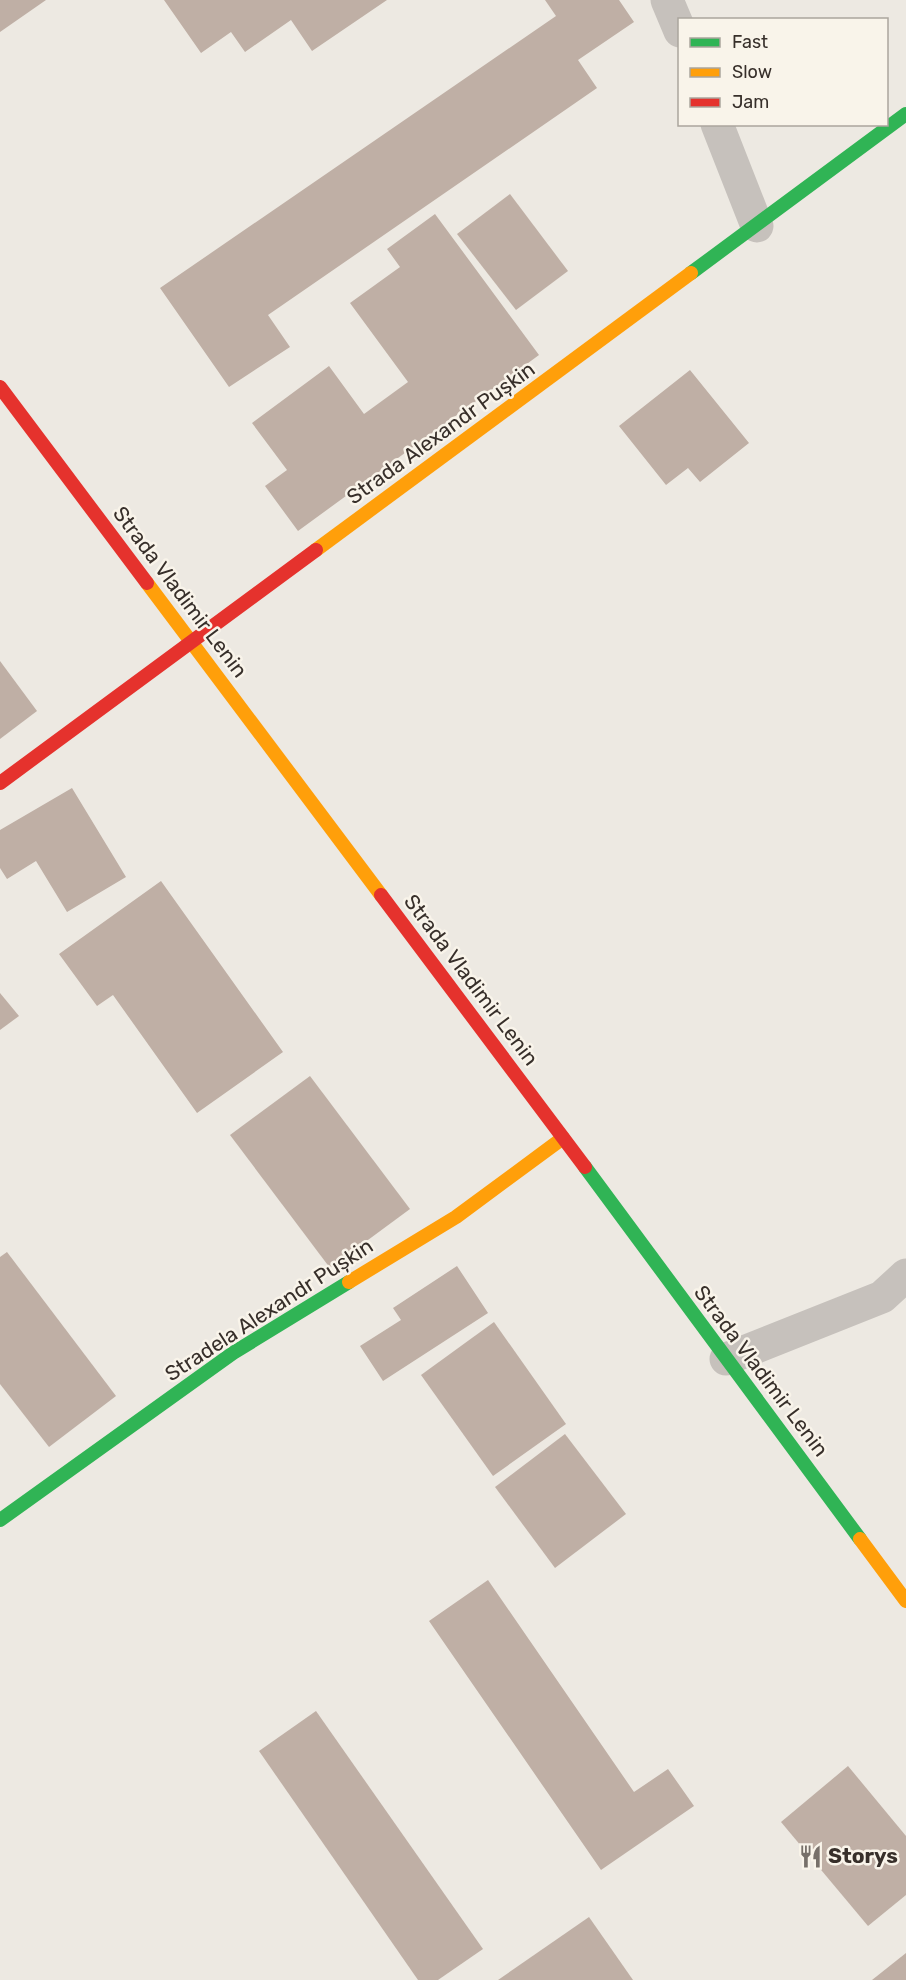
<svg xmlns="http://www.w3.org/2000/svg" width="906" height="1980" font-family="Rubik,sans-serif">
<rect width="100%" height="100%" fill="#ede9e2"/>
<g fill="#bfafa5">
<polygon points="0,0 46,0 0,32"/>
<polygon points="164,0 387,0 312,51 291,20 245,52 231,32 201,53"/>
<polygon points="545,0 619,0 634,22 578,60 597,88 268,315 290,347 229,387 160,288 556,16"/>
<polygon points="510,194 568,271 516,310 457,234"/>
<polygon points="435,214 539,355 298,531 265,486 287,470 252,423 329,366 364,414 408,382 350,303 400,267 387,249"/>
<polygon points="690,370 749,443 700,482 688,468 666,485 619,426"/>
<polygon points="0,661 37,711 0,739"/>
<polygon points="72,788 126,877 67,912 36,861 7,879 0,868 0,830"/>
<polygon points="161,881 283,1052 197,1113 113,995 97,1006 59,954"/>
<polygon points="0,993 19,1016 0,1030"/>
<polygon points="310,1076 410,1209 330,1268 230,1135"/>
<polygon points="7,1252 116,1396 49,1447 0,1384 0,1257"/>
<polygon points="457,1266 488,1313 383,1381 360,1346 401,1320 393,1308"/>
<polygon points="494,1322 566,1424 493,1476 421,1375"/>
<polygon points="565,1434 626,1514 555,1568 495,1487"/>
<polygon points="488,1580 634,1792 668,1769 694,1806 601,1870 429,1621"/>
<polygon points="316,1711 483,1949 438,1980 418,1980 259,1751"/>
<polygon points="848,1766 906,1836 906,1895 868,1926 781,1822"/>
<polygon points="589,1917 633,1980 498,1980"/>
<polygon points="906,1953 906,1980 872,1980"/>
</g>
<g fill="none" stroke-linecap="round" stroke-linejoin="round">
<g stroke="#c6c1bc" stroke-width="33">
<polyline points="667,0 680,31"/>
<polyline points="717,124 757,226"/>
<polyline points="726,1359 882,1297 906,1275"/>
</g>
<g stroke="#30b455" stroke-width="14">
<polyline points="691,273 906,114"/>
<polyline points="585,1167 860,1539"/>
<polyline points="0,1520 233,1353 349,1282"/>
</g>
<g stroke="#ff9f0a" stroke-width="14">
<polyline points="316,550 691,273"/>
<polyline points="147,583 381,895"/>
<polyline points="349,1282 456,1217 563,1138"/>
<polyline points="860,1539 906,1601"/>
</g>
<g stroke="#e5322d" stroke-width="14">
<polyline points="0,387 147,583"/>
<polyline points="0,783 316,550"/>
<polyline points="381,895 585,1167"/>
</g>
</g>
<defs>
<symbol id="restaurant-bare" viewBox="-9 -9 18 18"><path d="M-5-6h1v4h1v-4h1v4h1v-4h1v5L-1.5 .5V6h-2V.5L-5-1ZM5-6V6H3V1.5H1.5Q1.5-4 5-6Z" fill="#77706a" stroke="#f9f4ea" stroke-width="2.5" paint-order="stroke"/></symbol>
</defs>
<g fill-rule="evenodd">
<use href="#restaurant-bare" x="794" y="1840" width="33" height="33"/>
</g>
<g text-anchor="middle" stroke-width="5" stroke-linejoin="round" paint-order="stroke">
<g font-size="21" fill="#372f2a" stroke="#f9f4ea">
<text transform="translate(441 433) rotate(-36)" y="7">Strada Alexandr Pușkin</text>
<text transform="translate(180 592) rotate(53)" y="7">Strada Vladimir Lenin</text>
<text transform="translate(471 980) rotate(53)" y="7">Strada Vladimir Lenin</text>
<text transform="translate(269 1310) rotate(-33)" y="7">Stradela Alexandr Pușkin</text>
<text transform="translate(761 1371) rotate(53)" y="7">Strada Vladimir Lenin</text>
</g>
<g font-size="21" font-weight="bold" fill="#372f2a" stroke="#f9f4ea" text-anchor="start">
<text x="828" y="1863">Storys</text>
</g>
</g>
<rect x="678" y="18" width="210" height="108" fill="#f9f4ea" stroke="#aba59d" stroke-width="1.5"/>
<rect x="690" y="38" width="30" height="9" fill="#30b455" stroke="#aba59d" stroke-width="1.5"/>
<text x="732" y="48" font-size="18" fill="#372f2a">Fast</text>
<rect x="690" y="68" width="30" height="9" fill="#ff9f0a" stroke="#aba59d" stroke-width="1.5"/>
<text x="732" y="78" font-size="18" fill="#372f2a">Slow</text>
<rect x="690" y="98" width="30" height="9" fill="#e5322d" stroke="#aba59d" stroke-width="1.5"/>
<text x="732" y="108" font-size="18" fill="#372f2a">Jam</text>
</svg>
